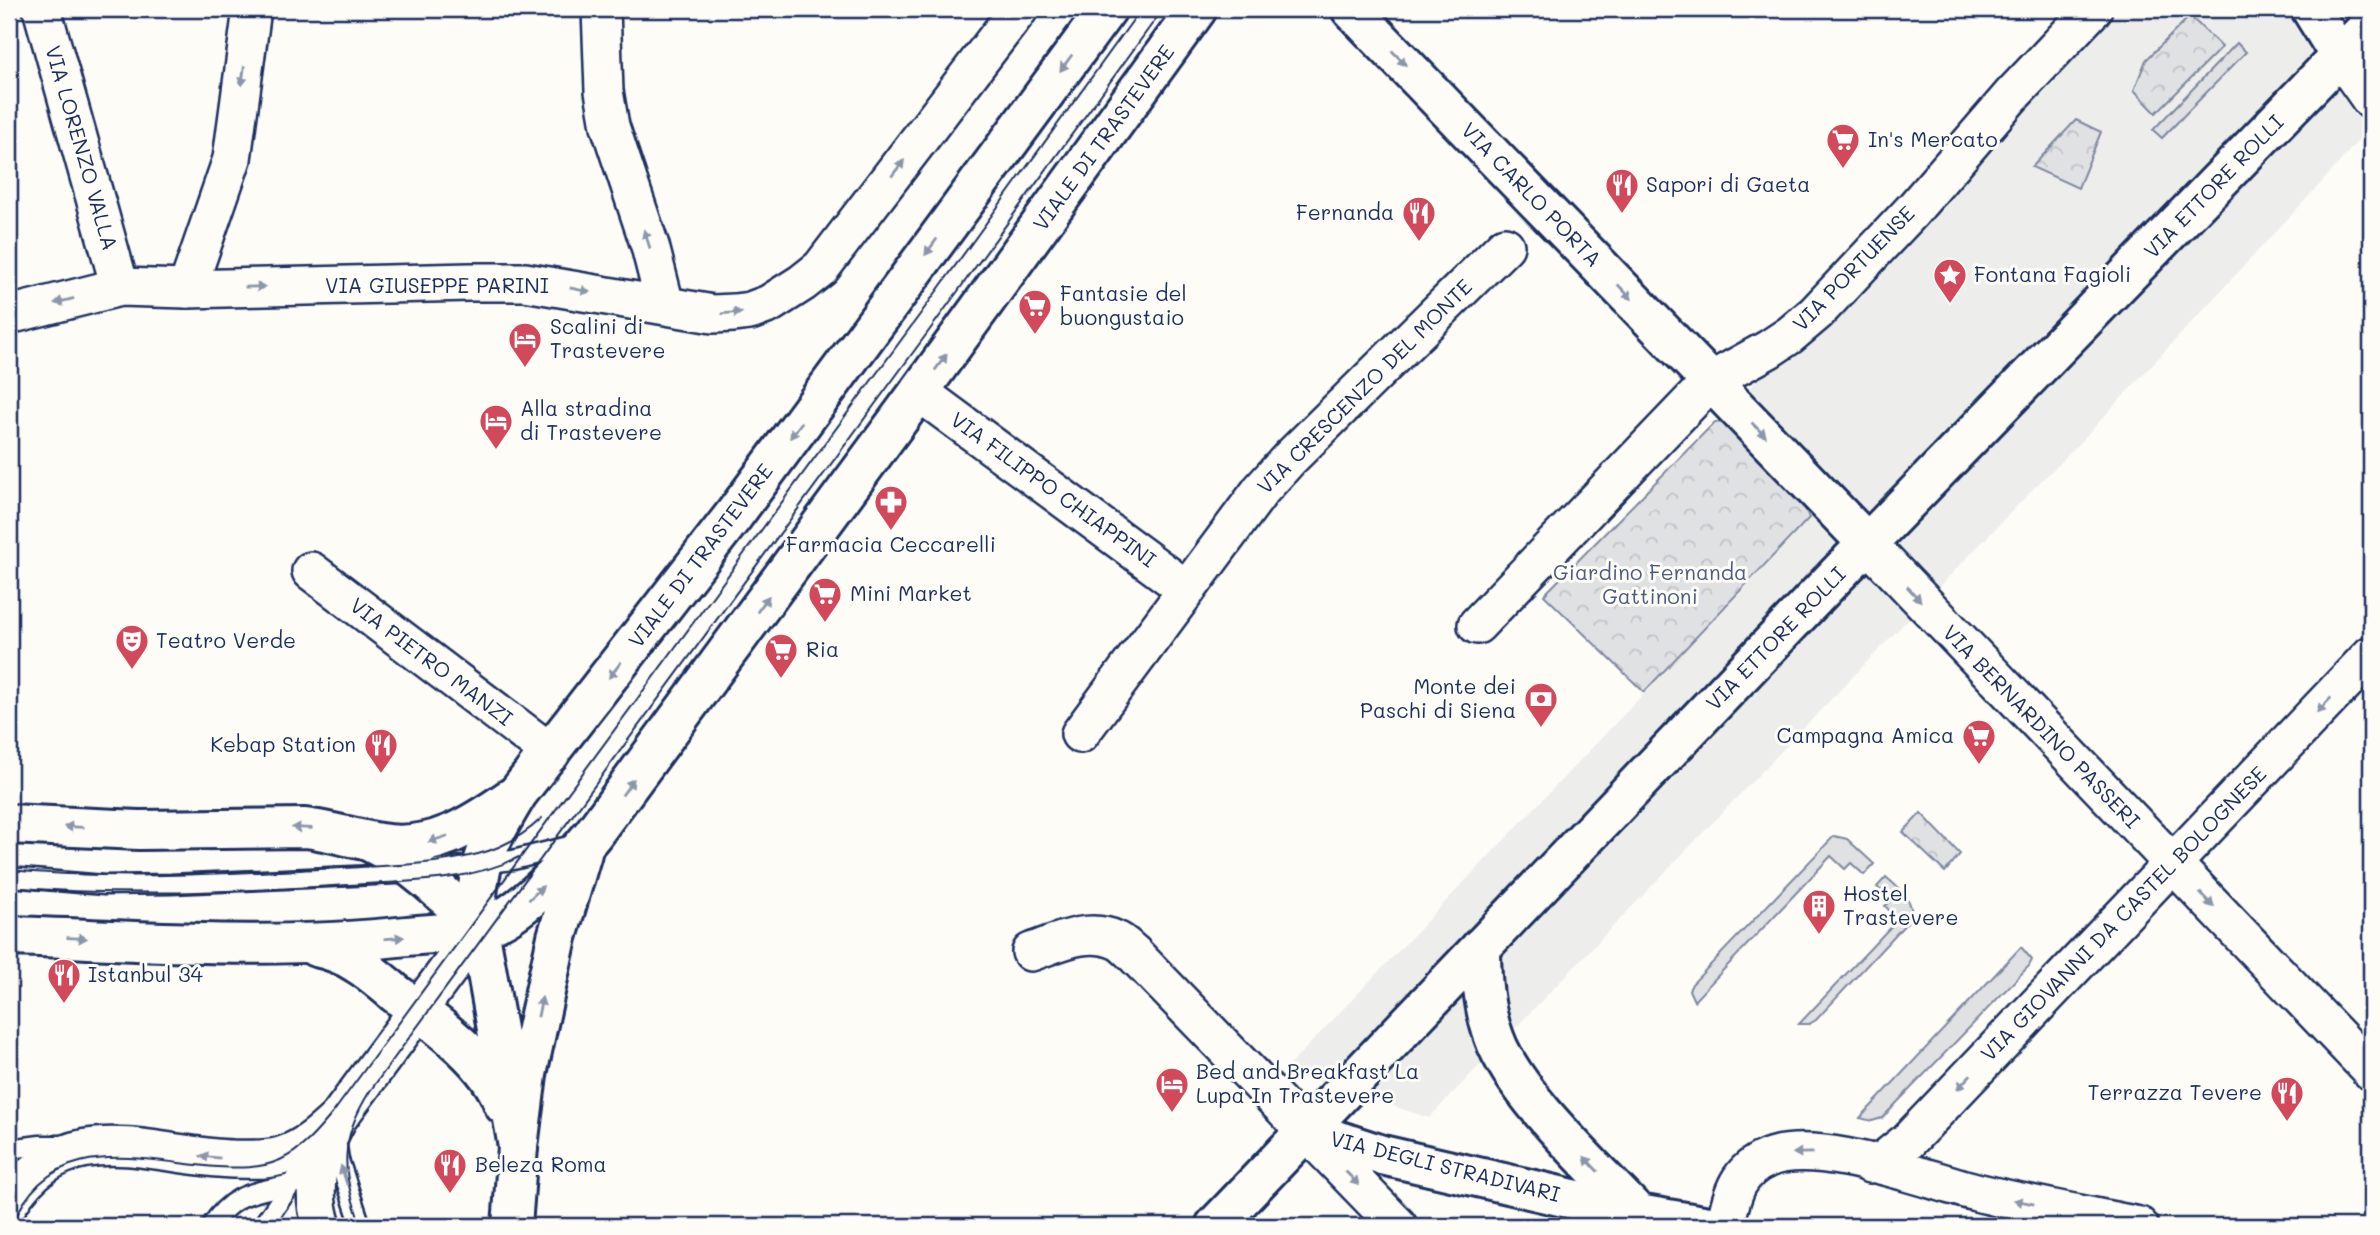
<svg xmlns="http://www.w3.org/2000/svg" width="2380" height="1235" font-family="Mali,sans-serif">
<defs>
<pattern id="grass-tufts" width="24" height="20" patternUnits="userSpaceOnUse" patternTransform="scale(1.75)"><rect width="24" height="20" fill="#e0e1e3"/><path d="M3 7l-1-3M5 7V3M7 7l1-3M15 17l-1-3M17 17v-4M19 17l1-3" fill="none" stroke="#c0c1c5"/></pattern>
<pattern id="park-crowns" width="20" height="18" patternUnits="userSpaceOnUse" patternTransform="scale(1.75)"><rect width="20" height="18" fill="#e0e1e3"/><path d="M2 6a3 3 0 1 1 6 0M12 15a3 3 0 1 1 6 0" fill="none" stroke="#c0c1c5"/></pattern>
</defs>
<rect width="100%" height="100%" fill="#fdfcf7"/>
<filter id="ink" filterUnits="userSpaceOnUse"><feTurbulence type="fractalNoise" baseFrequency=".0143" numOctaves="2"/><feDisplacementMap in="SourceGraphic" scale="14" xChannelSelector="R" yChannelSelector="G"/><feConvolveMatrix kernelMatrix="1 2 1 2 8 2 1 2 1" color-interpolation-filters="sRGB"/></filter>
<g filter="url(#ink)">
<polygon fill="#edeeec" points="2121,9 2371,9 2371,125 2333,170 2073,450 2037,485 1429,1118 1285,1070 1811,518 1717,421"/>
<polygon fill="url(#grass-tufts)" stroke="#7e88a0" stroke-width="2" points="2237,43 2246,52 2162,138 2153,130"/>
<g fill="url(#park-crowns)" stroke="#7e88a0" stroke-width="2">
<polygon points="2190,16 2222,47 2156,113 2134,90 2146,60"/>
<polygon points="2076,120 2101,132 2078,188 2032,167"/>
<polygon points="1715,422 1719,422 1728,425 1805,508 1809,518 1644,692 1544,595"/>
<polygon points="1921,813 1960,854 1945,872 1903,832"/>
</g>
<g fill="#e0e1e3" stroke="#7e88a0" stroke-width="2">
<polygon points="1834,836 1847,839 1874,864 1864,875 1851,863 1845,869 1831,856 1694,1001 1689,990 1692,984"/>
<path d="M1886,877c12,11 29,23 25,41l-95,102 -7,4h-10l99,-105 -13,-13 6,-6 -14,-13z"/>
<polygon points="2021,947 2032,960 2029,966 1882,1118 1872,1121 1860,1118"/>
</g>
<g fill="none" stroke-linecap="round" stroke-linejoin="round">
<defs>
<g id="lane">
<polyline points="9,877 104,885 171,884 397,874 513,860 577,844"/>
<polyline points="336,1139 339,1160 361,1226"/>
<polyline points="9,1149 40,1145 64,1145"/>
<path d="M211,1226c23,-34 42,-33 80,-42"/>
<polyline points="262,1226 312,1155"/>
</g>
<g id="street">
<polyline points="42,9 120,287"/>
<polyline points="601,9 604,91 610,126 650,246 665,305"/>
<polyline points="2340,56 2371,100"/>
<polyline points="187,289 232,159 252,9"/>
<polyline points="9,315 120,287 187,289 470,282 525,282 713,314 734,313 750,311 769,304 802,283 821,268 1019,9"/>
<polyline points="919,392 1186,589"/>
<polyline points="1868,544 2371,1071"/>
<polyline points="311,571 551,753"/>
<polyline points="1477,625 1711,381 1769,349 1790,335 1816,313 1912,211 2011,96 2093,9"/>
<polyline points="1080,734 1261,490 1289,459 1505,246"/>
<path d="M1031,952c26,-9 57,-25 85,-12 6,2 12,9 17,13l265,273"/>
<polyline points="1870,1164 1884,1160 1908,1141 2371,655"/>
<path d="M9,1203c57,-90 140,-47 224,-44 17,0 32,2 48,-3 23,-7 40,-22 57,-38"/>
<path d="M322,1226c-13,-39 -3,-73 16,-108l141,-190"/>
<path d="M1725,1226c7,-30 11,-55 43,-68 50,-20 156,21 208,34 54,13 109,23 163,34"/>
</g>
<g id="secondary">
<polyline points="1351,9 1868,544"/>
<polyline points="2311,9 2340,56"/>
<path d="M9,824l130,6 166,-2c26,3 50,11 75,15 51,9 91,-17 131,-45"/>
<path d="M370,842c41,20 77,55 109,86"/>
<path d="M9,936c132,4 266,15 398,0 29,-3 61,-2 88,-14 30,-12 78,-63 98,-88l326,-442 278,-383"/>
<path d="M316,947c14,3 28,8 40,16 14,8 27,20 39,30 37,28 94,67 109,112"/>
<path d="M1481,947c0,30 2,61 13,90 20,57 101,131 144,177"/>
<polyline points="1306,1130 1382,1155 1638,1214 1709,1226"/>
<path d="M518,1147l-41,-230c-3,-52 15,-81 41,-124l216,-278 373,-506"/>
<polyline points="512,1226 518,1147 527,1074 557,937 582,853"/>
<polyline points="1215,1226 1828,584 2371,24"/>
</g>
</defs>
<use href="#lane" stroke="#1b2f5e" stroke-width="23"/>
<use href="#street" stroke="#1b2f5e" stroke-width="42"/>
<use href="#secondary" stroke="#1b2f5e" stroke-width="44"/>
<use href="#lane" stroke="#fdfcf7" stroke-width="18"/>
<use href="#street" stroke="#fdfcf7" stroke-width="37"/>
<use href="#secondary" stroke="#fdfcf7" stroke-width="38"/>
<g stroke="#1b2f5e" stroke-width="2">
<path d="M9,870c103,10 206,4 309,-1 53,-3 108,-2 160,-15 24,-6 46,-19 64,-36"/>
<path d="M9,887c113,10 225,5 339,-2 56,-4 119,-2 171,-28"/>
<path d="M12,1226c37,-95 127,-65 205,-59 22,1 42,2 63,-7 22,-10 37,-28 52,-46l589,-801 220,-304"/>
<path d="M361,1226c-19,-54 -23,-85 9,-135l564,-767 229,-315"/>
</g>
</g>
<defs><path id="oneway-solid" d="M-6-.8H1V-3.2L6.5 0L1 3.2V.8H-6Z" transform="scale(1.75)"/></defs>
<g fill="#8c96aa">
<use href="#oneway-solid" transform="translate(1399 58) rotate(46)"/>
<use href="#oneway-solid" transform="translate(1066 63) rotate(126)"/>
<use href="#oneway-solid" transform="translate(243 76) rotate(98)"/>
<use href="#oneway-solid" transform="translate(898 168) rotate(-52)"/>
<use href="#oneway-solid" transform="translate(647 239) rotate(-108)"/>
<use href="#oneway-solid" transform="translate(931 247) rotate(126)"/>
<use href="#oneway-solid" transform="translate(255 287) rotate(-1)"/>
<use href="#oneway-solid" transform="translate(580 290) rotate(11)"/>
<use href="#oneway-solid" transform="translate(1625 292) rotate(46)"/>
<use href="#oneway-solid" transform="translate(64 301) rotate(166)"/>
<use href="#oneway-solid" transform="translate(732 313) rotate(-3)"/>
<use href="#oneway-solid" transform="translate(941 362) rotate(-54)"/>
<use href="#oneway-solid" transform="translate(796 430) rotate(126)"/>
<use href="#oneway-solid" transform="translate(1759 430) rotate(45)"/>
<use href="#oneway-solid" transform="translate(1914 594) rotate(47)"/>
<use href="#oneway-solid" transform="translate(763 604) rotate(-54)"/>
<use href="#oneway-solid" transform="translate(615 670) rotate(128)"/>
<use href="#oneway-solid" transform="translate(2324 705) rotate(134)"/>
<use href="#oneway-solid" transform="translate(628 787) rotate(-54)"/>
<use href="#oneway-solid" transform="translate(74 827) rotate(-178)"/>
<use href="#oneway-solid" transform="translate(302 828) rotate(-178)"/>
<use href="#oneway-solid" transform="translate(438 839) rotate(162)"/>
<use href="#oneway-solid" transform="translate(536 893) rotate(-44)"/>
<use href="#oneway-solid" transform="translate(2207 900) rotate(46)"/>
<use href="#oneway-solid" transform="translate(77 938) rotate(2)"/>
<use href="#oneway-solid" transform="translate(394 938) rotate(-5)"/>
<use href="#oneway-solid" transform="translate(540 1007) rotate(-78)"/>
<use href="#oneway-solid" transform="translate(1964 1082) rotate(133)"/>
<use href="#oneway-solid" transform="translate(1803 1153) rotate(179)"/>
<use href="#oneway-solid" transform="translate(210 1157) rotate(-174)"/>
<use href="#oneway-solid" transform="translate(1591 1164) rotate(-133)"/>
<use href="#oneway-solid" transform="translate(344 1175) rotate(-108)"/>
<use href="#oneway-solid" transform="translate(1352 1178) rotate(46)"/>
<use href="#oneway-solid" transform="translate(2024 1202) rotate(-168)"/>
</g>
</g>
<defs>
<symbol id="supermarket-pin" viewBox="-11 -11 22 30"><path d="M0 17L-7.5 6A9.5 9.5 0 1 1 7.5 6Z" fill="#d1495b" stroke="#fdfcf7"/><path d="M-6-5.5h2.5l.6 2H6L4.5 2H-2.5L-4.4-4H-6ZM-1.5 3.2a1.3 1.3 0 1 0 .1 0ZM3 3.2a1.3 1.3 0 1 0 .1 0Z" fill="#fff"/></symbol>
<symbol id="restaurant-pin" viewBox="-11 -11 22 30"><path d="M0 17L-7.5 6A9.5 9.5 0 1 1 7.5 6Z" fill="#d1495b" stroke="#fdfcf7"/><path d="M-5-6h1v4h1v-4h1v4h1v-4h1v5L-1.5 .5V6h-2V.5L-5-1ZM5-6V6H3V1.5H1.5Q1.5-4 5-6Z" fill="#fff"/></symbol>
<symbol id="sight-pin" viewBox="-11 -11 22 30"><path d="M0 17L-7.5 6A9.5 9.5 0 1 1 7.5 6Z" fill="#d1495b" stroke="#fdfcf7"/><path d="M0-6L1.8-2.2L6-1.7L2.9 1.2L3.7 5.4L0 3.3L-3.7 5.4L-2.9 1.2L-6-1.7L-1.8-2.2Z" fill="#fff"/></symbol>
<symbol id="hotel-pin" viewBox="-11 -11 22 30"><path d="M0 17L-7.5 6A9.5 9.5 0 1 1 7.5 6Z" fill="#d1495b" stroke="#fdfcf7"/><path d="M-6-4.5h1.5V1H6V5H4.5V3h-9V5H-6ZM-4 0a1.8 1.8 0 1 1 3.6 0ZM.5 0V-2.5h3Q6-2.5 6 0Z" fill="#fff"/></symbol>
<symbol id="pharmacy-pin" viewBox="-11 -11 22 30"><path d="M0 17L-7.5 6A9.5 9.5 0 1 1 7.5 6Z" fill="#d1495b" stroke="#fdfcf7"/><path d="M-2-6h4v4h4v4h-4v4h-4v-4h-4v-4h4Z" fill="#fff"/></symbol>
<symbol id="theatre-pin" viewBox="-11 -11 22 30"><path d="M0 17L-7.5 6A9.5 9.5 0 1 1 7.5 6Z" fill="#d1495b" stroke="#fdfcf7"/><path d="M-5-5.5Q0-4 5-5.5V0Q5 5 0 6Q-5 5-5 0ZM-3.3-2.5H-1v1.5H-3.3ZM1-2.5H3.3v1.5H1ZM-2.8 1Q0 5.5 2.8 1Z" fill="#fff"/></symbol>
<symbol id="bank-pin" viewBox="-11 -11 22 30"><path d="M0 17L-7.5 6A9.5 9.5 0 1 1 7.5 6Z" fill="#d1495b" stroke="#fdfcf7"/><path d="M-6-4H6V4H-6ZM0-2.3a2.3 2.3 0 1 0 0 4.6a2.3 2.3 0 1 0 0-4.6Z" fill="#fff"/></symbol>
<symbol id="building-pin" viewBox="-11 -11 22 30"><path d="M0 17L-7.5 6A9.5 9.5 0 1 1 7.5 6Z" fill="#d1495b" stroke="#fdfcf7"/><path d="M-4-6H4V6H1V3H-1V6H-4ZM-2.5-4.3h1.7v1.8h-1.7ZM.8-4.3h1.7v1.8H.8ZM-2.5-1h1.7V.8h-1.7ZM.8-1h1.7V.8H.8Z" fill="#fff"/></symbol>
</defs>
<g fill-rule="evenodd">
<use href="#supermarket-pin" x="1824" y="121" width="38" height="52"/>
<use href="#restaurant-pin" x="1603" y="166" width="38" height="52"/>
<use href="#restaurant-pin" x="1400" y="194" width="38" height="52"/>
<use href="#sight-pin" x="1931" y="256" width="38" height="52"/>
<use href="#supermarket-pin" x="1016" y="287" width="38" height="52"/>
<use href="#hotel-pin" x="506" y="320" width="38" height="52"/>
<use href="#hotel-pin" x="477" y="402" width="38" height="52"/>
<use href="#pharmacy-pin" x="872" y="483" width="38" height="52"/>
<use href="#supermarket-pin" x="806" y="575" width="38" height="52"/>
<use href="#theatre-pin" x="113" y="622" width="38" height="52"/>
<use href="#supermarket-pin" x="762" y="631" width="38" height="52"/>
<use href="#bank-pin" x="1522" y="680" width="38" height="52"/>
<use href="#supermarket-pin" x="1960" y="717" width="38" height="52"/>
<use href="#restaurant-pin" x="362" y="726" width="38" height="52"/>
<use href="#building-pin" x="1800" y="887" width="38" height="52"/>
<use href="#restaurant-pin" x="45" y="956" width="38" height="52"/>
<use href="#hotel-pin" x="1153" y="1065" width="38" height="52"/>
<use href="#restaurant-pin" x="2268" y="1074" width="38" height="52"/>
<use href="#restaurant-pin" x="431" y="1146" width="38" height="52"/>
</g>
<g text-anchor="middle" stroke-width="6" stroke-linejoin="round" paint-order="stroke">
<g font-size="21" fill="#1b2f5e" stroke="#fdfcf7">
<text transform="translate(1104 138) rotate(-54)" y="7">VIALE DI TRASTEVERE</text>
<text transform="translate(81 148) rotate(74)" y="7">VIA LORENZO VALLA</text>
<text transform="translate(2214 187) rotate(-46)" y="7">VIA ETTORE ROLLI</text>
<text transform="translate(1531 195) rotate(46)" y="7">VIA CARLO PORTA</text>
<text transform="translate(1854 269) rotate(-46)" y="7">VIA PORTUENSE</text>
<text x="437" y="293">VIA GIUSEPPE PARINI</text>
<text transform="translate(1365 387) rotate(-45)" y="7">VIA CRESCENZO DEL MONTE</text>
<text transform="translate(1053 490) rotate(36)" y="7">VIA FILIPPO CHIAPPINI</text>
<text transform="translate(701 556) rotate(-53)" y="7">VIALE DI TRASTEVERE</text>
<text transform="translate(1776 639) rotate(-46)" y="7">VIA ETTORE ROLLI</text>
<text transform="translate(431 662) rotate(37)" y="7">VIA PIETRO MANZI</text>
<text transform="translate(2041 727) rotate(46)" y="7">VIA BERNARDINO PASSERI</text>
<text transform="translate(2124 914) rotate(-46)" y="7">VIA GIOVANNI DA CASTEL BOLOGNESE</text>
<text transform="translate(1445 1167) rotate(14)" y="7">VIA DEGLI STRADIVARI</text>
</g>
<g font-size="21" fill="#1b2f5e" stroke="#fdfcf7" text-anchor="start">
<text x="1868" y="147">In's Mercato</text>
<text x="1646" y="192">Sapori di Gaeta</text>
<text x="1394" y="220" text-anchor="end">Fernanda</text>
<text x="1974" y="282">Fontana Fagioli</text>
<text x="1060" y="301">Fantasie del<tspan x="1060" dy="24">buongustaio</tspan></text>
<text x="550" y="334">Scalini di<tspan x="550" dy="24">Trastevere</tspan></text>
<text x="520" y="416">Alla stradina<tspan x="520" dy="24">di Trastevere</tspan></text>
<text x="891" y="552" text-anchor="middle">Farmacia Ceccarelli</text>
<text x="850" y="601">Mini Market</text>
<text x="156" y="648">Teatro Verde</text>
<text x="806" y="657">Ria</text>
<text x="1516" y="694" text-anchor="end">Monte dei<tspan x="1516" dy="24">Paschi di Siena</tspan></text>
<text x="1954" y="743" text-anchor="end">Campagna Amica</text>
<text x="356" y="752" text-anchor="end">Kebap Station</text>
<text x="1843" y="901">Hostel<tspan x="1843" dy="24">Trastevere</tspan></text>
<text x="88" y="982">Istanbul 34</text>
<text x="1196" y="1079">Bed and Breakfast La<tspan x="1196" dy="24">Lupa In Trastevere</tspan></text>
<text x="2262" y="1100" text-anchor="end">Terrazza Tevere</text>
<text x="475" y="1172">Beleza Roma</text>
</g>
<g font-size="21" fill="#4c5c7f" stroke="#fdfcf7">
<text x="1650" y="580">Giardino Fernanda<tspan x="1650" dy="24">Gattinoni</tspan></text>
</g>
</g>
<rect width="2380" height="1235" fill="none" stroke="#fdfcf7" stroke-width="35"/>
<rect x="18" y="18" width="2345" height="1200" fill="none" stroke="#1b2f5e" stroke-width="2.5" filter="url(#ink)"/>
</svg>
